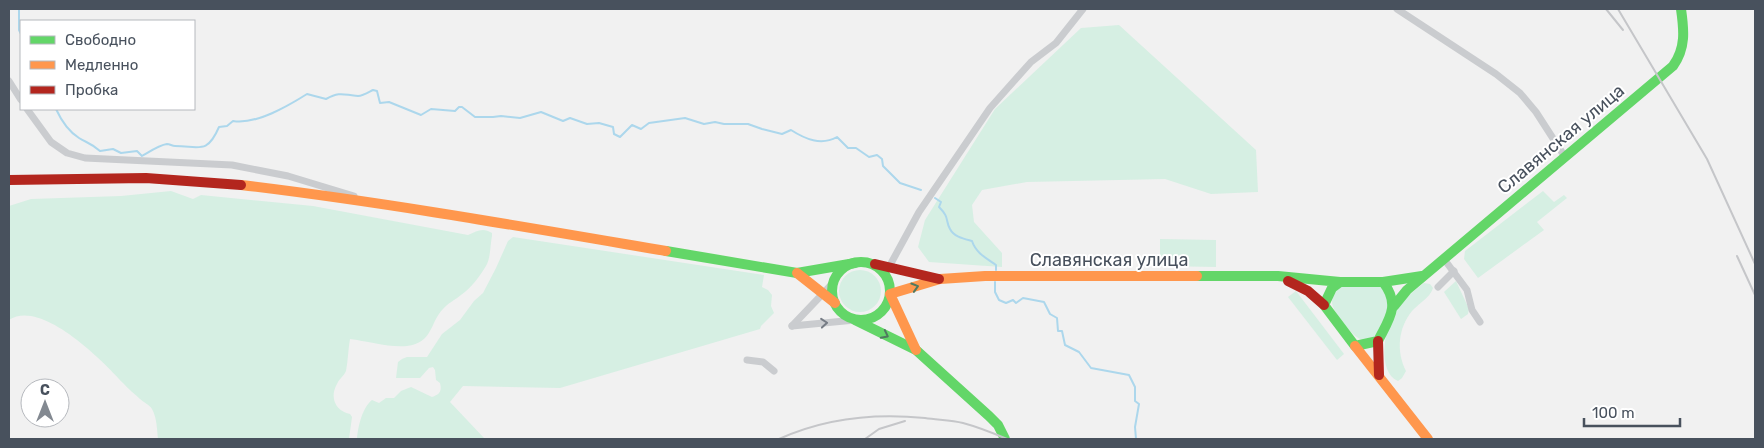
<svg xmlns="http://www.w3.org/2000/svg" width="1764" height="448" viewBox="0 0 1764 448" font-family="Rubik,sans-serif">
<rect width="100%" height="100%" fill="#f1f1f1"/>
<g fill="#d6efe3">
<polygon points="1119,25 1256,150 1258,192 1211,194 1165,179 1027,182 982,190 972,205 974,222 1002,253 1002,267 929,262 918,247 925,220 995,109 1081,28"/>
<path d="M171 191 193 199 201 195 313 206 468 235C477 231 483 227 492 233V236C490 245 491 257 486 266 480 276 471 288 461 295 455 300 448 303 443 309 430 322 433 343 407 346 390 348 367 341 350 339 348 350 348 361 346 371 344 376 339 379 337 384 329 398 336 411 350 414L352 417 349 439H158C157 430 157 418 152 409 149 404 144 403 140 399 135 394 128 389 123 383 103 361 41 298 9 320V206L31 199 121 196Z"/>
<polygon points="1543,191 1554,202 1564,195 1567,198 1537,222 1544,230 1478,278 1464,259 1465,251"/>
<path d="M513 237 764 275 762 287 768 290 772 295 771 306 774 313 761 326 760 329 560 388 463 386 450 402 485 439H357C358 427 362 408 372 400L379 403 386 398H394L401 391 411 387 432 397C440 394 442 391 440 383L436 380 435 370 433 367 429 368 420 378H396L398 362 402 359 407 357H427L442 334 460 320 474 301 483 293 496 268 508 241Z"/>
<polygon points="1160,239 1216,240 1216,267 1160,266"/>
<circle cx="860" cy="291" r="21"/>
<polygon points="1456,281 1469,309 1468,314 1461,319 1444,292"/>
<path d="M1424 283 1430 284 1433 288C1430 298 1419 303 1412 311 1398 328 1396 352 1406 371L1402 378 1398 381C1377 372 1384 329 1394 313 1402 301 1412 292 1424 283Z"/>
<path d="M1342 284C1351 284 1374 283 1380 287 1385 289 1389 297 1389 303 1389 310 1384 318 1382 325 1370 357 1350 333 1339 317 1328 302 1331 297 1342 284Z"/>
<polygon points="1296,291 1344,354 1337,360 1288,297"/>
</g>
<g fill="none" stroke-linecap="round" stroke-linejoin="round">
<g stroke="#acd7ec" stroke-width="2">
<polyline points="19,9 19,30 21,34"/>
<path d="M56 109C61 120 68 131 79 138 87 143 91 143 100 151L113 149 121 153 137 151 142 156C149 152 159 145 167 144 170 144 172 146 175 146 199 146 207 155 219 127L227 126 233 121C256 125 288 106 307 94L326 99C341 91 343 95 358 96 363 96 369 92 373 90L377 91 380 103 389 102 421 115 431 109 455 111 459 107H462L475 117H493L501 116 520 118 541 112 563 121 570 118 587 124 599 123 613 127 614 134 620 137 632 125 641 129 649 123 685 118 704 124 715 122 724 124H748L762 129 782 134 791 130C805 139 821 146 837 137L848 148H856L869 157 877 155 882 159 883 166 900 183 921 190"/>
<path d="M935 198 941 202 939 207C950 218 945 220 950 229 954 237 965 239 972 241 976 253 986 258 996 265V270"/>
<polyline points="995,282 995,292 999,300 1006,303 1013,300 1016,303 1023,298 1044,302 1050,314 1057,318 1058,331 1062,331 1065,345 1079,352 1091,368 1129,375 1135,387 1135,401 1139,404 1135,427 1136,439"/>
</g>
<g stroke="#cacccf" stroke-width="7">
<polyline points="1397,9 1496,74 1520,93 1536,112 1565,157"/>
<polyline points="9,81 21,100"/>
<polyline points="27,109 51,142 67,153 85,158 232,165 288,176 354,196"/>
<polyline points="1444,259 1467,290 1472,310 1480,322"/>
<polyline points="889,267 919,212 990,108 1031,62 1056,43 1083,9"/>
<polyline points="1438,287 1454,271"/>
<polyline points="792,326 855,320"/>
<polyline points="792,326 833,283"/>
<polyline points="747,360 763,362 774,371"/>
</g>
<g stroke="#63d668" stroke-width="10">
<polyline points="666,251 797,273 855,263"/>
<circle cx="861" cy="291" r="29"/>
<path d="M1197 276H1278L1340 282H1383C1401 305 1389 319 1378 341L1355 346 1324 305 1332 288 1340 282"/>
<polyline points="1383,282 1422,276"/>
<path d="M1394 306 1407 290 1673 66C1686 48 1684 30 1681 9"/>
<polyline points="855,320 916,350 989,416 998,425 1005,439"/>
</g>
<g stroke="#ff974d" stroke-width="10">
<path d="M241 185C383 202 525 227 666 251"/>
<polyline points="797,273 835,303"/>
<polyline points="1355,346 1428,439"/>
<polyline points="916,350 890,294 940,279 985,276 1197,276"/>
</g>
<g stroke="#b3261e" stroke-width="10">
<polyline points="9,180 146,178 241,185"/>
<polyline points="875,264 939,279"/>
<polyline points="1288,281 1308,291 1324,305"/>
<polyline points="1378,341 1379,375"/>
</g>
<g stroke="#c5c6c9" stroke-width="2">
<polyline points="1606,9 1623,30"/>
<polyline points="1618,9 1707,159 1755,264"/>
<polyline points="1737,256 1755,295"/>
<path d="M779 439C825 418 875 413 925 418 938 420 951 420 963 423 978 427 993 433 1007 439"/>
<polyline points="865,439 879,429 905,421"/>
</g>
</g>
<defs><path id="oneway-chevron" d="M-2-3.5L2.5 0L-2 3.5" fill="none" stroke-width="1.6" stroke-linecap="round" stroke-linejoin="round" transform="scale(1.25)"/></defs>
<g stroke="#507960">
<use href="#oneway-chevron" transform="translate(915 287) rotate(-17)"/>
<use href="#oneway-chevron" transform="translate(885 335) rotate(27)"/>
</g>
<use stroke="#767c85" href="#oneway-chevron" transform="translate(824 323) rotate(-5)"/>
<g text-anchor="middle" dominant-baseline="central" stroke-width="4" stroke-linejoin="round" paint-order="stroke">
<g font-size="18" fill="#48515d" stroke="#fff">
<text transform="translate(1561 139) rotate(-40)">Славянская улица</text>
<text x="1109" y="260">Славянская улица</text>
</g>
</g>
<rect width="1764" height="448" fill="none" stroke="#48515d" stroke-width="20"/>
<rect x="20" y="20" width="175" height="90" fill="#ffffff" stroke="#b6b9be"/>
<rect x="30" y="36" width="25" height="8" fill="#63d668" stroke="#b6b9be"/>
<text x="65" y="45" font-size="15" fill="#48515d">Свободно</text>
<rect x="30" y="61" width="25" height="8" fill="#ff974d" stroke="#b6b9be"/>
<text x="65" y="70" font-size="15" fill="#48515d">Медленно</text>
<rect x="30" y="86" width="25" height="8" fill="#b3261e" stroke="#b6b9be"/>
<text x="65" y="95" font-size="15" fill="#48515d">Пробка</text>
<g transform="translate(45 403)"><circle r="24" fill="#ffffff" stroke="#b6b9be"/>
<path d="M0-4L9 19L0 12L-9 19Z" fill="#838991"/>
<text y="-8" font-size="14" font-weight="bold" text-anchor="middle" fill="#48515d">С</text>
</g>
<path d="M1584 418v8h96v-8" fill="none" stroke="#48515d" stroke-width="2.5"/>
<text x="1592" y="418" font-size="15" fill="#48515d" stroke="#ffffff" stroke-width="4" paint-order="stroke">100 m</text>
</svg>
